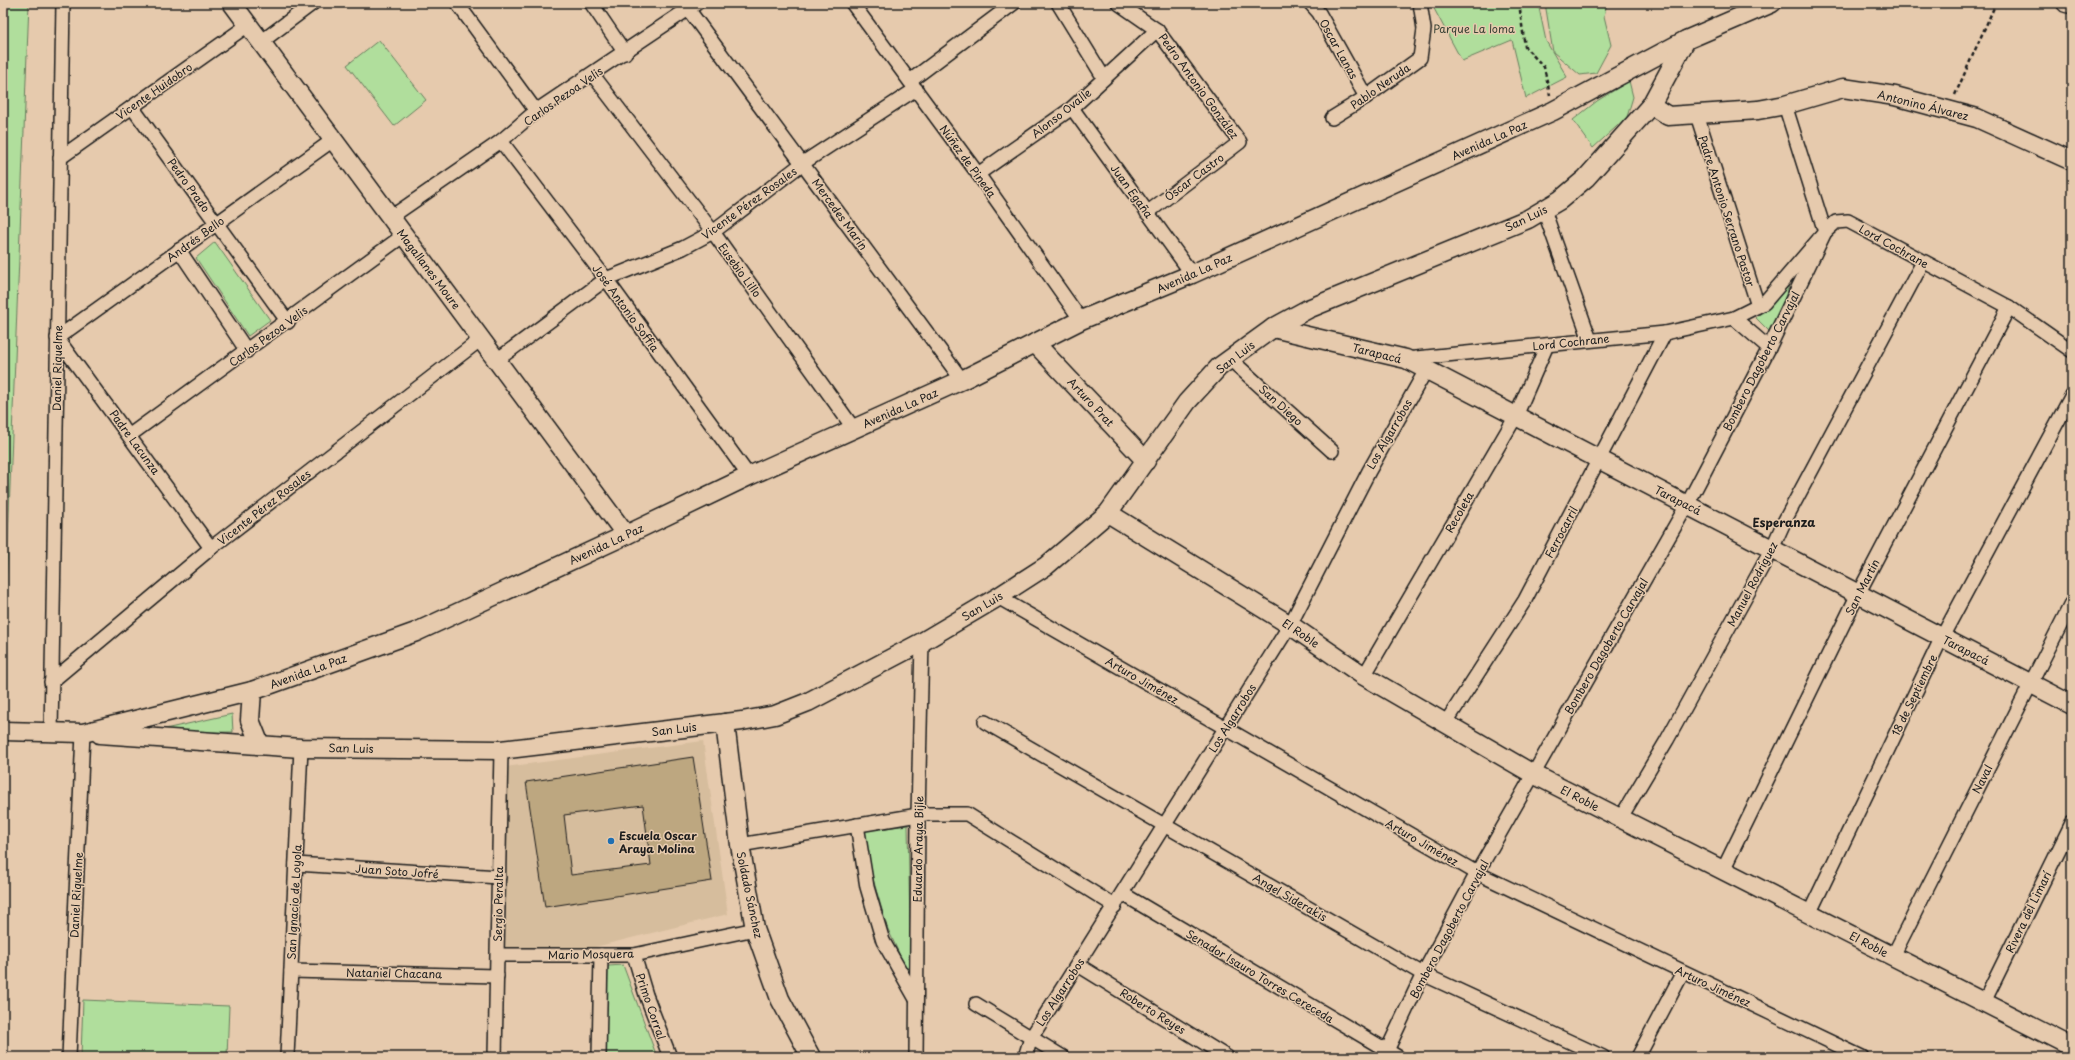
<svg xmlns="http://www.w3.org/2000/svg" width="2075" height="1060" viewBox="0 0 2075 1060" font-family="'Playpen Sans',sans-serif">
<rect width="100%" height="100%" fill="#e6caad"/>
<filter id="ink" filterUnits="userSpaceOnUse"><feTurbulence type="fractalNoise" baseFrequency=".025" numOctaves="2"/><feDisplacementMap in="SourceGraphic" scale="8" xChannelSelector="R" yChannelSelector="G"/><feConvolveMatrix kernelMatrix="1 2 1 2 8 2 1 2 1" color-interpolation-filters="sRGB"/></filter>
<g filter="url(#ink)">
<polygon fill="#d6bd9d" points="703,741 728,914 587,949 502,950 505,767"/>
<g fill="#b0de9c" stroke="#667d5c">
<polygon points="3,3 29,3 3,665"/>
<polygon points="1431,3 1538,3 1546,41 1567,77 1526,98 1512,40 1462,61"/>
<polygon points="1545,3 1607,3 1604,16 1611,45 1596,73 1580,75 1553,52"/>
<polygon points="379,40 426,100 394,126 347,65"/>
<polygon points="1629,81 1633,97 1627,117 1593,148 1573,120 1597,101"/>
<polygon points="215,242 270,320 248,336 196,258"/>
<polygon points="1789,286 1777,319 1769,331 1756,318"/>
<polygon points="232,714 233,732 147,733"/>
<polygon points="908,825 911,980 887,927 869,865 863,831"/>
<polygon points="623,965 657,1057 605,1057 608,966"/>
<polygon points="83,1000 229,1006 227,1057 81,1056"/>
</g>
<path fill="#bda780" stroke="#1c1c1c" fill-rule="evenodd" d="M693 757 712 881 545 907 526 782ZM643 805 651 865 571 875 564 815Z"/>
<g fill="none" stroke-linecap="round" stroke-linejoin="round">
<g stroke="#1c1c1c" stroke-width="16">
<g id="street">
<polyline points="457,3 536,111"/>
<polyline points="591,3 625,53"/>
<polyline points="852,3 978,174 1081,320"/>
<polyline points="1058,3 1104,78"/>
<polyline points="1118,3 1157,30 1240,142 1147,213"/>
<polyline points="1310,3 1319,13 1366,97"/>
<polyline points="688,9 962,380"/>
<polyline points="261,42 313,3"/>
<polyline points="593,75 713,232 854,429"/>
<polyline points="910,81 1014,3"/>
<polyline points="1785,105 1825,232"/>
<polyline points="132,107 288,322"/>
<polyline points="1072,108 1192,274"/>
<polyline points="1697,115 1758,306"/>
<polyline points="1332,118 1366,97 1420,58 1424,29 1420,3"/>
<polyline points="501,141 606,279 749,476"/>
<polyline points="60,158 248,25"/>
<polyline points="978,174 1072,108 1157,30"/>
<polyline points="1544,210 1590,340"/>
<polyline points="391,217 501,141 536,111 697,3"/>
<polyline points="179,250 247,351"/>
<polyline points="1734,318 1769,348"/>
<polyline points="1230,359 1332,451"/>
<polyline points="1406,359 1665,333 1734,318 1764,303 1825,232 1836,222 1848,221 2009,307 2072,351"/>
<polyline points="497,360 606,279 683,248 713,232 803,163 916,89"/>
<polyline points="130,435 404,235"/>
<polyline points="211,548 57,338 333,140"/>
<polyline points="998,597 1477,873 1862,1057"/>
<polyline points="1364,676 1516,416 1547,345"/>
<polyline points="51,682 211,548 481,339"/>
<polyline points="985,722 1423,974 1603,1057"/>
<polyline points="1445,724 1525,600 1665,333"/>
<polyline points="51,733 63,3"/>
<polyline points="1620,819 1667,740 1772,549 1784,522 1923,262"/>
<polyline points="857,825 867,887 883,941 916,999"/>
<polyline points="740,845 924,814 967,814 1115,906"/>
<polyline points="296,864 499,877"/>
<polyline points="1723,870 1858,594 2009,307"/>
<polyline points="1123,894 1398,1057"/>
<polyline points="1809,914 1942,637 2072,395"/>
<polyline points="498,955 634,955 755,929"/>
<polyline points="634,955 646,995 670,1057"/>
<polyline points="1893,956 2072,602"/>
<polyline points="1078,965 1227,1057"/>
<polyline points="291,971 497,976"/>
<polyline points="1984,1002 2072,823"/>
<polyline points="976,1004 1063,1057"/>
<polyline points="69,1057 83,733"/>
<polyline points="287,1057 301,748"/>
<polyline points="495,1057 501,750"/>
<polyline points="599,1057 601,955"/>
<polyline points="916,1057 918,815 922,642"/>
<polyline points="1025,1057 1031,1038 1290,625 1369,471 1426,370"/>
<polyline points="1384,1057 1423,974 1477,873 1687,505 1769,348 1825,232"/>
<polyline points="1638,1057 1683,972"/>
</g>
</g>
<g stroke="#1c1c1c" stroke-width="21">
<g id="secondary">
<polyline points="232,3 626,535"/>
<polyline points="2066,3 2072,4"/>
<polyline points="1651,105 1668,116 1758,110 1785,105 1843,88 1895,96 1977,118 2072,161"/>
<polyline points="1273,328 1406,359 2072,705"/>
<polyline points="1035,343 1146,461"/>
<polyline points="1108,513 1290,625 1364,676 1533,774 2072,1047"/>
<polyline points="252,691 250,720 260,745"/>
<polyline points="725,723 740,845 755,929 780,999 811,1057"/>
<polyline points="3,731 83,733 252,691 416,632 626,535 749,476 962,380 1081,320 1192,274 1553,111 1686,40 1772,3"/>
<polyline points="100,734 301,748 501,750 742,721 775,715 808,702 922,642 998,597 1046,566 1108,513 1187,402 1219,367 1273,328 1308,309 1528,219 1560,200 1586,178 1651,105 1686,40"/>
</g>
</g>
<g stroke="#1c1c1c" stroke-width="2.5" stroke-dasharray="4 3" stroke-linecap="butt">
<polyline points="1519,3 1525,47 1544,67 1550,95"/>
<polyline points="1955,95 1996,3"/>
</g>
<use href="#street" stroke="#e6caad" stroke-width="13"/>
<use href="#secondary" stroke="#e6caad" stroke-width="18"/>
</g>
</g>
<circle fill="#1f6fb2" stroke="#e6caad" stroke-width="1.5" cx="611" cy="841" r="4"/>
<g text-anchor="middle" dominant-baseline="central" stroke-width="3" stroke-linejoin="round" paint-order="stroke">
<g font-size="11" fill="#3a4336" stroke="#e6caad">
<text x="1474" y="28">Parque La loma</text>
</g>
<g font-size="11" fill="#1c1c1c" stroke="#e6caad">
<text transform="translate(1339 49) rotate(61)">Oscar Lanas</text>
<text transform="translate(1199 86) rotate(54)">Pedro Antonio González</text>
<text transform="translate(1380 86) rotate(-35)">Pablo Neruda</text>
<text transform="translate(154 91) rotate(-35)">Vicente Huidobro</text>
<text transform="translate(563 96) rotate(-35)">Carlos Pezoa Velis</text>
<text transform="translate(1923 105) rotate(14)">Antonino Álvarez</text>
<text transform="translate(1061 113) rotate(-38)">Alonso Ovalle</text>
<text transform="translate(1489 140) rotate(-24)">Avenida La Paz</text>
<text transform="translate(968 161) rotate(54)">Núñez de Pineda</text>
<text transform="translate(1194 177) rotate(-37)">Óscar Castro</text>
<text transform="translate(189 185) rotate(54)">Pedro Prado</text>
<text transform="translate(1132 191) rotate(54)">Juan Egaña</text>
<text transform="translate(749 203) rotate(-36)">Vicente Pérez Rosales</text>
<text transform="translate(1727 211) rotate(72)">Padre Antonio Serrano Pastor</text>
<text transform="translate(840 214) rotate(54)">Mercedes Marín</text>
<text transform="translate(1526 218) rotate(-26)">San Luis</text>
<text transform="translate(195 239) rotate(-36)">Andrés Bello</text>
<text transform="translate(1894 246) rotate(29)">Lord Cochrane</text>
<text transform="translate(429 269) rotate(53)">Magallanes Moure</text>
<text transform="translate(740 270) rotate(54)">Eusebio Lillo</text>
<text transform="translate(1194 273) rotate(-24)">Avenida La Paz</text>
<text transform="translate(626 308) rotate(54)">José Antonio Soffia</text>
<text transform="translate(268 336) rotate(-36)">Carlos Pezoa Velis</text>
<text transform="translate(1571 342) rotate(-6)">Lord Cochrane</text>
<text transform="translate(1377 353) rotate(14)">Tarapacá</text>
<text transform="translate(1235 357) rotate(-38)">San Luis</text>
<text transform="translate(1761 361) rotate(-63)">Bombero Dagoberto Carvajal</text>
<text transform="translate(57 368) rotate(-89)">Daniel Riquelme</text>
<text transform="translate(1091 402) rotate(47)">Arturo Prat</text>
<text transform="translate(1281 405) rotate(42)">San Diego</text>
<text transform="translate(900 408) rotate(-24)">Avenida La Paz</text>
<text transform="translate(1389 434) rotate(-60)">Los Algarrobos</text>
<text transform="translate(135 442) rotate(54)">Padre Lacunza</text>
<text transform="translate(1678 500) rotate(27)">Tarapacá</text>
<text transform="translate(264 507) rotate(-38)">Vicente Pérez Rosales</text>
<text transform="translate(1459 512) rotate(-60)">Recoleta</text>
<text transform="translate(1561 532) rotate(-62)">Ferrocarril</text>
<text transform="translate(606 544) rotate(-25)">Avenida La Paz</text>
<text transform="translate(1752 584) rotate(-62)">Manuel Rodríguez</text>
<text transform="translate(1862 587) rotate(-63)">San Martín</text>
<text transform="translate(982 606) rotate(-31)">San Luis</text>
<text transform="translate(1301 633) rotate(34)">El Roble</text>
<text transform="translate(1606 646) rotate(-60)">Bombero Dagoberto Carvajal</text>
<text transform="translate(1966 650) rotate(27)">Tarapacá</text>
<text transform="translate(308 671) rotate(-20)">Avenida La Paz</text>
<text transform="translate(1142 680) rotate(30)">Arturo Jiménez</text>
<text transform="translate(1914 695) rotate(-64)">18 de Septiembre</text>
<text transform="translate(1232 718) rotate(-58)">Los Algarrobos</text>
<text transform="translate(674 729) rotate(-7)">San Luis</text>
<text transform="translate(351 748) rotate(1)">San Luis</text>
<text transform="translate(1982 779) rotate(-63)">Naval</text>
<text transform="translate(1580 798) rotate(27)">El Roble</text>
<text transform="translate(1422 842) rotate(30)">Arturo Jiménez</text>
<text transform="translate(918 849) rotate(-89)">Eduardo Araya Bijle</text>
<text transform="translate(397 871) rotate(4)">Juan Soto Jofré</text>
<text transform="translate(76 895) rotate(-87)">Daniel Riquelme</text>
<text transform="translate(750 895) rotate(78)">Soldado Sánchez</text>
<text transform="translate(1290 897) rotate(30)">Angel Siderakis</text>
<text transform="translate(294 902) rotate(-87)">San Ignacio de Loyola</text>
<text transform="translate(498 904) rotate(-89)">Sergio Peralta</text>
<text transform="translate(2028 912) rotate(-64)">Rivera del Limarí</text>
<text transform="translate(1449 929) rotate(-62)">Bombero Dagoberto Carvajal</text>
<text transform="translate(1869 944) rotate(27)">El Roble</text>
<text transform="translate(591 954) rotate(-1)">Mario Mosquera</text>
<text transform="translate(394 973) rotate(1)">Nataniel Chacana</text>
<text transform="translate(1260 976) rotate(31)">Senador Isauro Torres Cereceda</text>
<text transform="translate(1713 986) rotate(25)">Arturo Jiménez</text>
<text transform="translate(1060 992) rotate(-57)">Los Algarrobos</text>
<text transform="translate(651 1006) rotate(71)">Primo Corral</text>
<text transform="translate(1153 1011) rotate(32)">Roberto Reyes</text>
</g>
<g font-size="11" font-weight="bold" fill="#1c1c1c" stroke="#e6caad" text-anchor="start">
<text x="619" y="835">Escuela Oscar<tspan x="619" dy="13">Araya Molina</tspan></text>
</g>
<g font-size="12" font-weight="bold" fill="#1c1c1c" stroke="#e6caad">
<text x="1784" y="522">Esperanza</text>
</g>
</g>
<rect width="2075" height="1060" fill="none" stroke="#e6caad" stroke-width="16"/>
<rect x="8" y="8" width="2059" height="1044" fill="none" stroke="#1c1c1c" stroke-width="1.5" filter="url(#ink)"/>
</svg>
